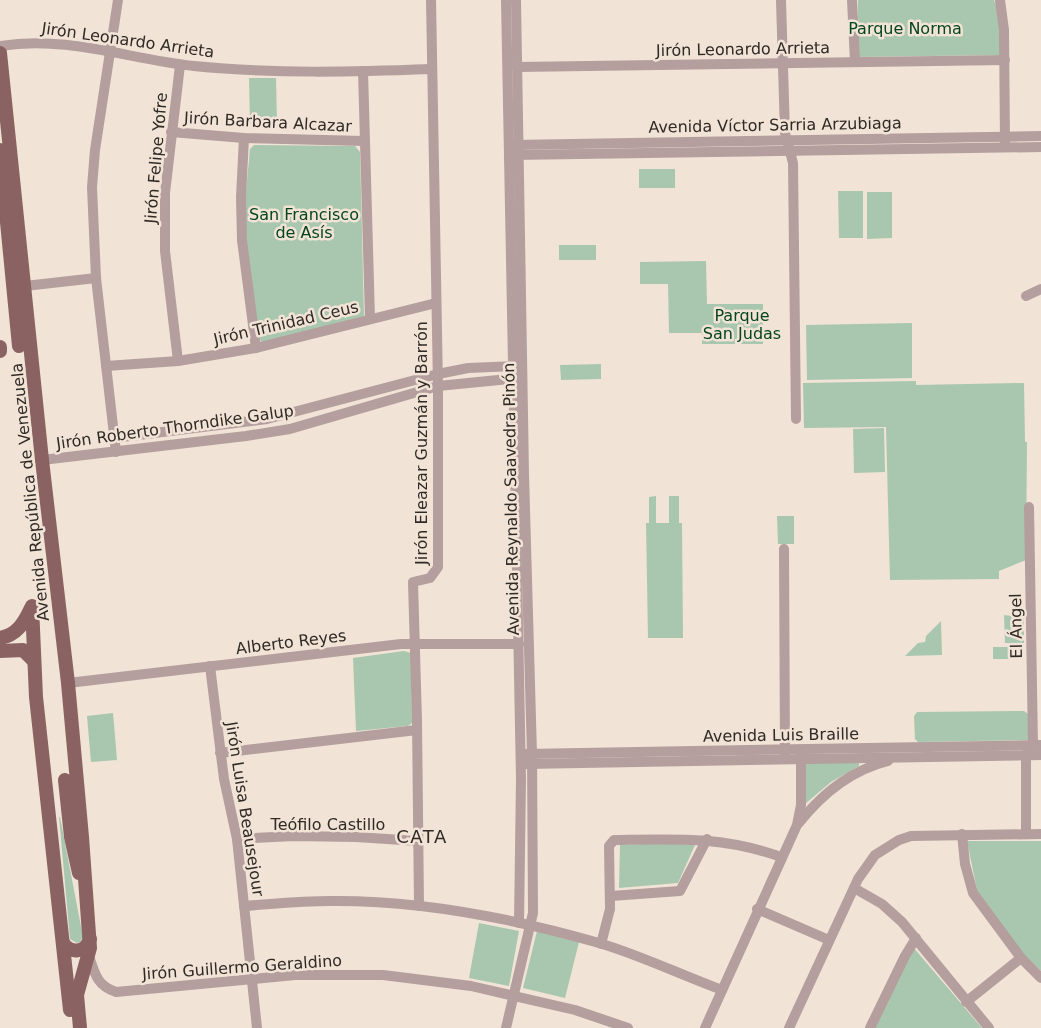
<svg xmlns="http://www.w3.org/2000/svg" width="1041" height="1028" viewBox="0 0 1041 1028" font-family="'DejaVu Sans',sans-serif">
<rect width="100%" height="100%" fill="#f1e3d6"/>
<g fill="#a9c7ae">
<polygon points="858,0 994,0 999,13 1001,55 858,57"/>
<polygon points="249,78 276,78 277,124 250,125"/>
<polygon points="254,145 355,146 360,152 364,316 264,343 257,338 244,212 250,149"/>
<rect x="639" y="169" width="36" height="19"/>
<polygon points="838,191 863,191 863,238 839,238"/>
<polygon points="867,192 892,192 892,238 867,239"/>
<rect x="559" y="245" width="37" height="15"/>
<polygon points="706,261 707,304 763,304 763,344 702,344 702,333 669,333 668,284 640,284 640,262"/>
<polygon points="912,323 912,378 807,380 806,325"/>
<polygon points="601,364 601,379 561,380 560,365"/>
<polygon points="916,381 916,385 1024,383 1025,442 1027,442 1026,560 999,571 999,579 890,580 886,427 804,428 803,383"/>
<polygon points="884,428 885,472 854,473 853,429"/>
<polygon points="656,496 656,523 669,523 669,496 679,496 679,523 682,523 683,638 648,638 646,523 649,523 649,497"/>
<polygon points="777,516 794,516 794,544 778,544"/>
<polygon points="1004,615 1024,618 1024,643 1005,643"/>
<polygon points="941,621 942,655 905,656 918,643 925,642 926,636"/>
<rect x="993" y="647" width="31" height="12"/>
<polygon points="404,651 411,653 412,723 408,726 356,731 353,658"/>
<polygon points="1024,711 1028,714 1028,740 918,742 915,739 914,716 917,712"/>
<polygon points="113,713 117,760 91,762 87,716"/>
<polygon points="806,763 859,763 859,766 831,782 805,804"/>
<polygon points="59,817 60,817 83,937 80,942 77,943 70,939"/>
<polygon points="967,841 1041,841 1041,971 1013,945 978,895"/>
<polygon points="694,842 695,845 678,883 619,888 620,845"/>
<polygon points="479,923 519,931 509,986 469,978"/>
<polygon points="537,931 579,942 565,998 523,988"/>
<polygon points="913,947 982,1028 875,1028"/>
</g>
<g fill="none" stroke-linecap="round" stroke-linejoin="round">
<g stroke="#b59e9e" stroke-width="10">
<polyline points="506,0 521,779 519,923"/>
<polyline points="781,0 785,133 793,163 796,419"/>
<polyline points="852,0 855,62"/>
<polyline points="1000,0 1004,30 1005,143"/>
<path d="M0 46C67 35 128 59 194 66 273 74 353 72 432 69"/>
<polyline points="517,67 1005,60"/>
<polyline points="363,71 370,319"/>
<polyline points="171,132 244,138 364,141"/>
<polyline points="244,138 241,197 242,240 256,348"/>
<polyline points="513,145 1041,136"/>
<polyline points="513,155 1041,147"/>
<polyline points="25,286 96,278"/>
<polyline points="1026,296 1041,289"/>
<polyline points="178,361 165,251 165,193 180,65"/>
<polyline points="106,366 178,361 256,348 436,303"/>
<polyline points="114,438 267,419 438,374 468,368 517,366"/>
<polyline points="116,452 96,278 92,187 95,150 118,0"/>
<polyline points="42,460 246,436 290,429 438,386 519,378"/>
<polyline points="784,549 785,756"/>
<polyline points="210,666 224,779 237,839 257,1028"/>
<polyline points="68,683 401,644 519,644"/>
<polyline points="220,753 417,730"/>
<polyline points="525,754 1041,745"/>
<polyline points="525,764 1041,755"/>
<path d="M799 823C822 794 852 770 888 761"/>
<polyline points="962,834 965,864 973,893 1021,958 1041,978"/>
<polyline points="1026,834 1026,755 1033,745 1029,507"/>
<polyline points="237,839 294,836 356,837 418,841"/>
<polyline points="854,888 882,904 902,922 989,1028"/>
<polyline points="611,896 680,891 707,839"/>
<path d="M244 906C273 904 301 901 330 901 421 900 512 918 599 943 640 955 681 975 722 990"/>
<polyline points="419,906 417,721 413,582 430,578 438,567 438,386 431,0"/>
<polyline points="757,909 829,940"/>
<path d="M601 944 610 909 609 846 614 840C675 839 723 836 781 857"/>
<path d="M89 956C95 974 97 986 116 992L295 975H383L471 986 575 1010 628 1028"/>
<polyline points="966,1002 1021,958"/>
<polyline points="506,1028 533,913 532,754 524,474 516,0"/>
<polyline points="705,1028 797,825 801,805 801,753"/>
<polyline points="789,1028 858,879 875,855 899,840 911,836 1041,834"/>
<polyline points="870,1028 905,956 916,938"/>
</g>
<g stroke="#8a6262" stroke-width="14">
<polyline points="0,53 42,460 68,683 82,837 90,948 77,995 80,1028"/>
<polyline points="0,150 19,346"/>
<polyline points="0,347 0,351"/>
<polyline points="32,606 36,697 70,1010"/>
<path d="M0 638C17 635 24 623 31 608"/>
<polyline points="0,651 23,650 33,660"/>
<polyline points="65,780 71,837 79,873"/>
<path d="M63 943C71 954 85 953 90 939"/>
</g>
</g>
<g text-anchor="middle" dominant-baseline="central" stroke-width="5" stroke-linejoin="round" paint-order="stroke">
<g font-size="16" fill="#03451d" stroke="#f1e3d6">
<text x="905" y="28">Parque Norma</text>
<text x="304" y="214">San Francisco<tspan x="304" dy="18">de Asís</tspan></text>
<text x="742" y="315">Parque<tspan x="742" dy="18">San Judas</tspan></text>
</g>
<g font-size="16" fill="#302a25" stroke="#f1e3d6">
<text transform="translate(128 40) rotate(8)">Jirón Leonardo Arrieta</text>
<text transform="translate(743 49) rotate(-1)">Jirón Leonardo Arrieta</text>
<text transform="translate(268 122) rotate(3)">Jirón Barbara Alcazar</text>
<text transform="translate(775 125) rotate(-1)">Avenida Víctor Sarria Arzubiaga</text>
<text transform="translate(156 158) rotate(-85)">Jirón Felipe Yofre</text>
<text transform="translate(286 323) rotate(-13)">Jirón Trinidad Ceus</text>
<text transform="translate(175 427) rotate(-8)">Jirón Roberto Thorndike Galup</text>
<text transform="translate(421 443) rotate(-90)">Jirón Eleazar Guzmán y Barrón</text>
<text transform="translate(30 492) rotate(-96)">Avenida República de Venezuela</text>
<text transform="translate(511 499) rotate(-91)">Avenida Reynaldo Saavedra Pinón</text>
<text transform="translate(1016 626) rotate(-91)">El Ángel</text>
<text transform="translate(291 642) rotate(-7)">Alberto Reyes</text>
<text transform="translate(781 735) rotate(-1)">Avenida Luis Braille</text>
<text transform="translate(245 809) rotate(81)">Jirón Luisa Beausejour</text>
<text x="328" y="824">Teófilo Castillo</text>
<text transform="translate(242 967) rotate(-4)">Jirón Guillermo Geraldino</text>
</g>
<g font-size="18" letter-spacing="1.5" fill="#302a25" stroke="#f1e3d6">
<text x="422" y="836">CATA</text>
</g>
</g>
</svg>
